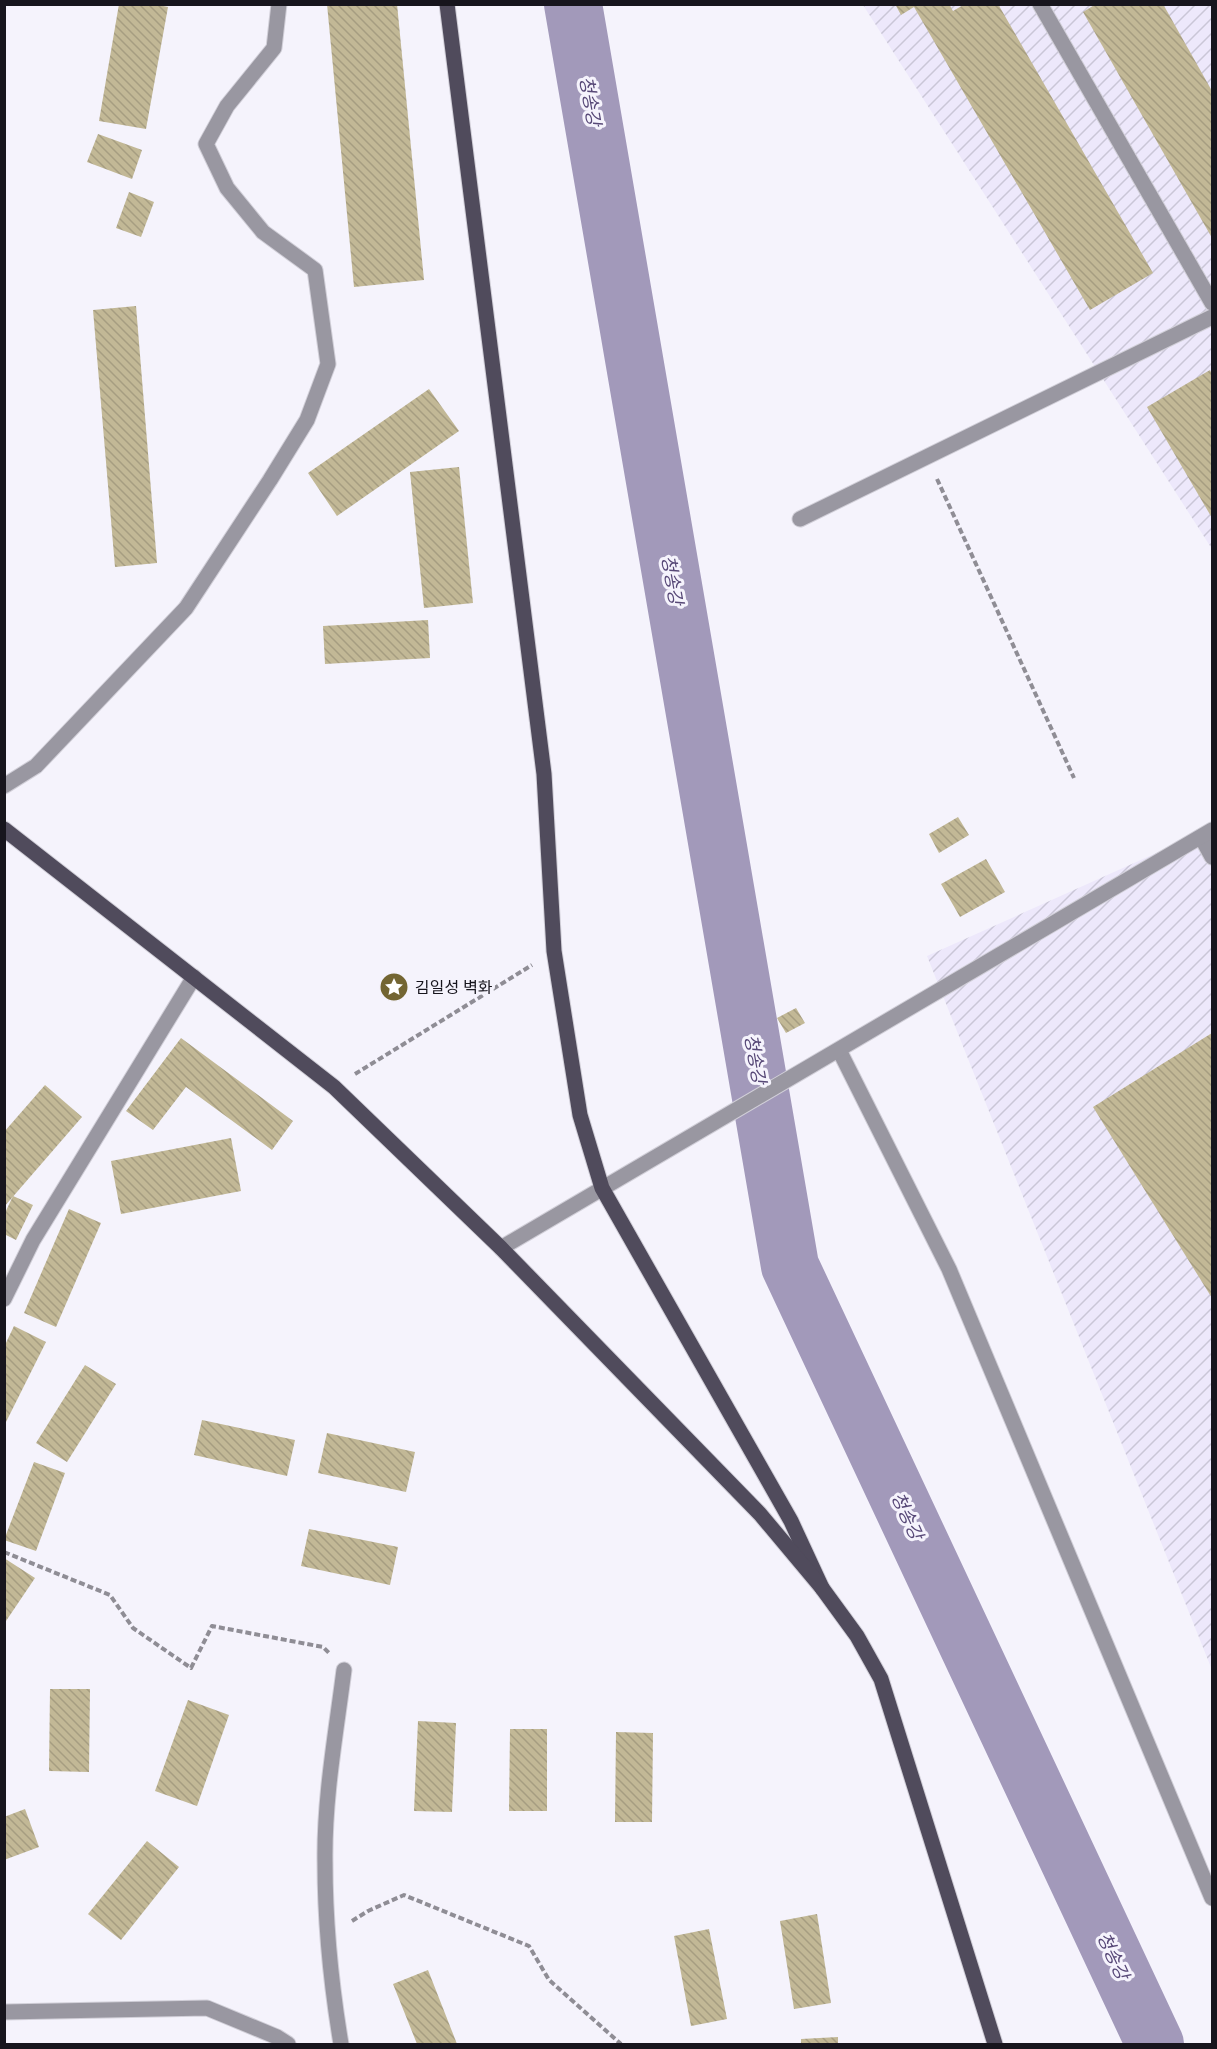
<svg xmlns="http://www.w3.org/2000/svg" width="1217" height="2049" viewBox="0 0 1217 2049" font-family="Rubik,'Noto Sans KR',sans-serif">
<defs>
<pattern id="industrial-furrows" width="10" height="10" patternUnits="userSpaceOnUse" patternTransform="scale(1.5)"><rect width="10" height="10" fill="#ede8fb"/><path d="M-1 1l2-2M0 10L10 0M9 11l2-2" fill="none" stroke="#cac6d7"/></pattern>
<pattern id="building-back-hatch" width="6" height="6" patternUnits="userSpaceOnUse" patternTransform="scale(1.5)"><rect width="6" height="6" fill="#c2b896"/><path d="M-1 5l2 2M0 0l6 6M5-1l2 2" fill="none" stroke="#a69d81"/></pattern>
</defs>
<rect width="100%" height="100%" fill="#f5f3fc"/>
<g fill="url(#industrial-furrows)">
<polygon points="863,5 1212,5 1212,549"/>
<polygon points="1212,828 1212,1670 927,956"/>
</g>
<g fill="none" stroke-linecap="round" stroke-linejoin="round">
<polyline stroke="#a299ba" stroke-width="58" points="573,4 790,1266 1155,2044"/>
</g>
<g fill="url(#building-back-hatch)">
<polygon points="119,4 154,4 168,7 146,129 99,121"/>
<polygon points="327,4 397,4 424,280 354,287"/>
<polygon points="895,4 949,4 953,11 965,4 998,4 1153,273 1090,310 914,7 901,15"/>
<polygon points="1096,4 1163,4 1212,91 1212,238 1083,12"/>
<polygon points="98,134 142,150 132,179 87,162"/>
<polygon points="129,192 154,202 141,237 116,228"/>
<polygon points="136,306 157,563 115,567 93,310"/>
<polygon points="1210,370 1212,374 1212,518 1147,407"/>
<polygon points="429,389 459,431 337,516 308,473"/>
<polygon points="459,467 473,603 424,608 410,472"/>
<polygon points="428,620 430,658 325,664 323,626"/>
<polygon points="958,817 969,835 939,853 929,834"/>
<polygon points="986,859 1005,892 960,917 941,884"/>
<polygon points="796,1008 805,1023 786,1033 777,1018"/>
<polygon points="1212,1033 1212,1298 1093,1107"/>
<polygon points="181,1038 293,1121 272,1150 186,1087 153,1130 126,1111"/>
<polygon points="45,1085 82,1117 4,1207 4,1132"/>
<polygon points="231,1138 241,1191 121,1214 111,1161"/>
<polygon points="13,1196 33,1205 16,1240 4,1234 4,1215"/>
<polygon points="69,1209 101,1223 56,1327 24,1313"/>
<polygon points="14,1326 46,1342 5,1424 5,1345"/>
<polygon points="85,1365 116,1384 67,1462 36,1443"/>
<polygon points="202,1420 295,1440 287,1476 194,1455"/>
<polygon points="327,1433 415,1452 406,1492 318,1473"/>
<polygon points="34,1462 65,1473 36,1551 4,1540"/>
<polygon points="309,1529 398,1547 390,1585 301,1566"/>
<polygon points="4,1558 35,1578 4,1624"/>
<polygon points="50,1689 90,1689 89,1772 49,1771"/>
<polygon points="188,1700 229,1715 197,1806 155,1791"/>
<polygon points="418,1721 456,1723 452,1812 414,1811"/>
<polygon points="510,1729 547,1729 547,1811 509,1811"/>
<polygon points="616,1732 653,1733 652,1822 615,1822"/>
<polygon points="25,1809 39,1847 4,1860 4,1817"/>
<polygon points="147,1841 179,1867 121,1940 88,1914"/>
<polygon points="817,1914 831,2003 794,2009 780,1921"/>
<polygon points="709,1929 727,2019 691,2026 674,1936"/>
<polygon points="428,1970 457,2044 417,2044 393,1984"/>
<polygon points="838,2037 838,2044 801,2044 801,2039"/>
</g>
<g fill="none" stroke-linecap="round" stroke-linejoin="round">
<g stroke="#d1cfd8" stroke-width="17">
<g id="minor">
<polyline points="1040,4 1212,303"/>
<polyline points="800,519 1212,317"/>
<polyline points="4,786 36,766 186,608 270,480 307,420 328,364 315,270 263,232 227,188 206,144 227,106 274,48 279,4"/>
<polyline points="1201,837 1212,857"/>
<polyline points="839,1050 949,1269 1212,1898"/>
<polyline points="501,1248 1212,830"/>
<polyline points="4,1299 33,1240 194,977"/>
<polyline points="4,2012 207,2008 277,2037 288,2044"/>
<path d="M341 2044C331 1984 325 1923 325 1862 324 1798 336 1733 344 1670"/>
</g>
</g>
<g stroke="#d1cfd8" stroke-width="17">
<g id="major">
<polyline points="447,4 544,774 554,951 580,1115 602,1188 791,1521 822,1588"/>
<polyline points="4,829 334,1087 501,1248 760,1514 822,1588 857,1636 881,1679 995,2044"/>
</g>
</g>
<g stroke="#8f8d95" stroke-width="4" stroke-dasharray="6 3" stroke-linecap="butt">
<polyline points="937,479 1074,778"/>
<polyline points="355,1074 532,965"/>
<polyline points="4,1552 110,1595 133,1628 191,1668 212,1626 323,1647 329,1653"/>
<polyline points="352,1921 368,1911 404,1895 529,1946 549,1980 621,2044"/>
</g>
<use href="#minor" stroke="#9997a1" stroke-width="15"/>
<use href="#major" stroke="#504b5c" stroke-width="15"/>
</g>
<defs>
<g id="sight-disc" transform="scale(1.5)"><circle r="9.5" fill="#736532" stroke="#f5f3fc"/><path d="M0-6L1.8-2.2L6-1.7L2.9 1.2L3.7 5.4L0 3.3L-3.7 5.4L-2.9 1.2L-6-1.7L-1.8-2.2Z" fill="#fff"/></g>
</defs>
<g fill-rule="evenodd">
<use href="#sight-disc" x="394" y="987"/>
</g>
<g text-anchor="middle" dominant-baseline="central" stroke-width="6" stroke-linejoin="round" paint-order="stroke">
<g font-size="16" fill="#17151d" stroke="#f5f3fc" text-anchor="start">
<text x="415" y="987">김일성 벽화</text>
</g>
<g font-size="18" font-style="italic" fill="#574877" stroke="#f5f3fc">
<text transform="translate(590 101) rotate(80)">청송강</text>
<text transform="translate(672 580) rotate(80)">청송강</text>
<text transform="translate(755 1059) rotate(80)">청송강</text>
<text transform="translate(907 1516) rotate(65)">청송강</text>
<text transform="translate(1113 1956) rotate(65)">청송강</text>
</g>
</g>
<rect width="1217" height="2049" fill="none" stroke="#17151d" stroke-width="12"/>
</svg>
